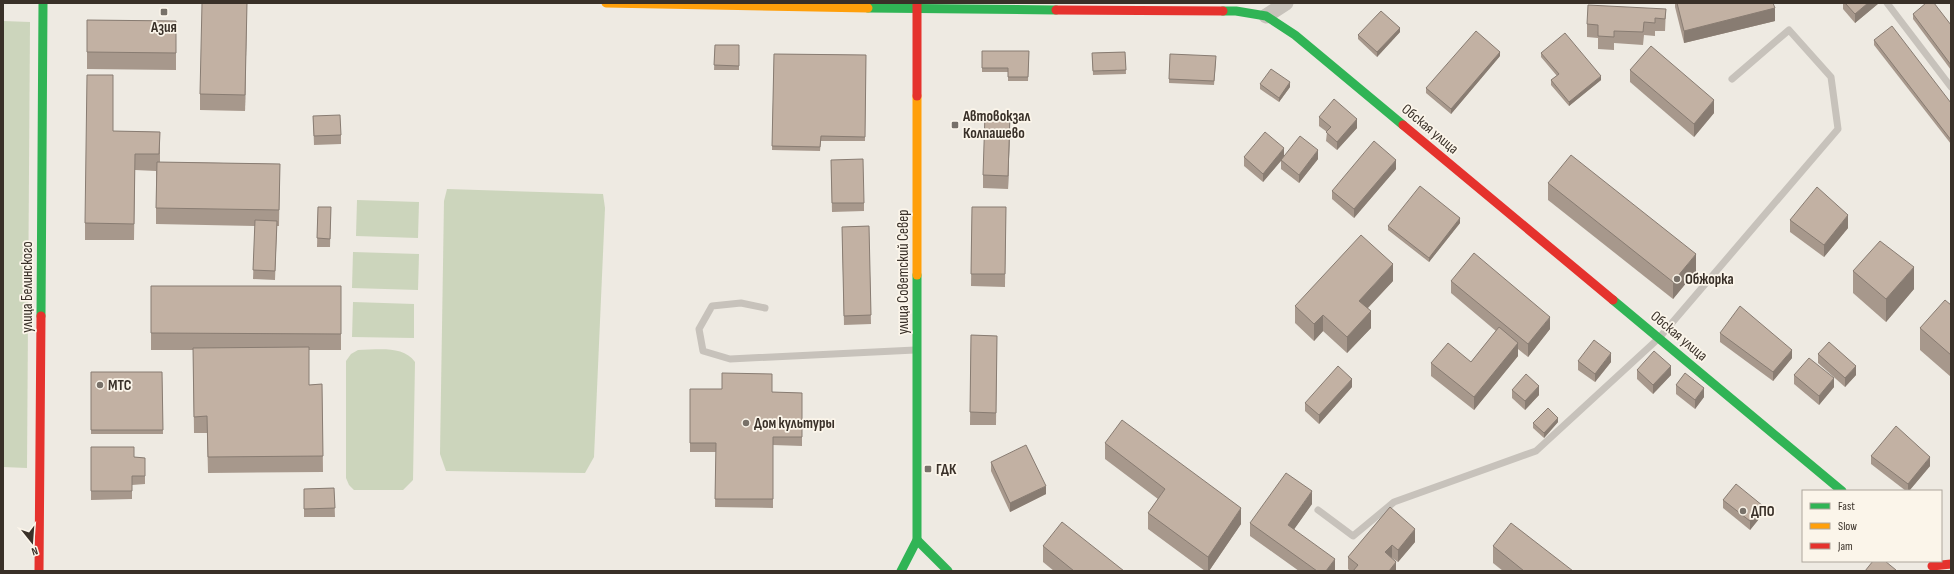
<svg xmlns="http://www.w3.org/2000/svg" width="1954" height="574" viewBox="0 0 1954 574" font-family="'Sofia Sans Condensed',sans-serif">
<rect width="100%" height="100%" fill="#eeeae2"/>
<g fill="#ccd5bc">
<polygon points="3,21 30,22 27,468 3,467"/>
<polygon points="447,189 603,194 605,208 594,457 585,473 446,471 440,454 444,201"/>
<polygon points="357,200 419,202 418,238 356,236"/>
<polygon points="353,252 419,254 418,290 352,288"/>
<polygon points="353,302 414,304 414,338 352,337"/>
<path d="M358 350C377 350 403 345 415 362L413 480 403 490H354L349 485 346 478V361L351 354Z"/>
</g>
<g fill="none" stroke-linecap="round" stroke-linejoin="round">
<g stroke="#c7c2bb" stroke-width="7">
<polyline points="1887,3 1951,87"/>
<polyline points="765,308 741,303 712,306 699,329 703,351 730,359 915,350"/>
<polyline points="1318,510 1353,536 1394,502 1536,451 1659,338 1838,129 1831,77 1789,30 1732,79"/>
</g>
<polyline stroke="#c7c2bb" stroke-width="15" points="1266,16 1286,3"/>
<g stroke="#30b455" stroke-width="9">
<polyline points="868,8 1056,10"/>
<polyline points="1223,11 1236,11 1266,16 1295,35 1403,125"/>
<polyline points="1613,300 1842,491"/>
<polyline points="41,316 43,3"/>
<polyline points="917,540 948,571"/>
<polyline points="901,571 917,540 917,275"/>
</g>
<g stroke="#ff9f0a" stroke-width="9">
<polyline points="606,3 868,8"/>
<polyline points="917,96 917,275"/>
</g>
<g stroke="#e5322d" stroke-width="9">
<polyline points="917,3 917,96"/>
<polyline points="1056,10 1223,11"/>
<polyline points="1403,125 1613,300"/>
<polyline points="1932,566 1951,564"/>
<polyline points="39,571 41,316"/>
</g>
</g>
<g fill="#a7988c">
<polygon points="247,3 245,111 200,110 200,94"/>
<polygon points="1675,3 1773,3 1775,21 1684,43 1675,7"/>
<polygon points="1843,3 1879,3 1855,23 1843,9"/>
<polygon points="1666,9 1665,31 1655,31 1655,36 1644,35 1643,45 1614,43 1614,50 1598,49 1598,38 1587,37 1587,24"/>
<polygon points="1913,14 1951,25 1951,70 1913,19"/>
<polygon points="87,20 176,21 176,70 87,69"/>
<polygon points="1400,32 1377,57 1358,39 1358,35"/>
<polygon points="1874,40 1951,103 1951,144 1874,45"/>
<polygon points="715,45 739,45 739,70 714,70"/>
<polygon points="982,51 1029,51 1028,81 1008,81 1008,72 982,72"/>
<polygon points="1125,52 1126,74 1093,75 1092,53"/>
<polygon points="1541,53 1601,80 1569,106 1551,85 1551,80 1557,76 1541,57"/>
<polygon points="774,54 866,55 865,141 821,141 820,151 772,150"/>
<polygon points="1500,56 1451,114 1426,93 1426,88"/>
<polygon points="1216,61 1214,85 1169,83 1169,79"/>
<polygon points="1630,70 1714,113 1694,137 1630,82"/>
<polygon points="1260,84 1290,87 1279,102 1260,89"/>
<polygon points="313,116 341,135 341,144 314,145"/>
<polygon points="1319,117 1357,128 1337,150 1326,141 1327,132 1319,126"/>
<polygon points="1010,127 1008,189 983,188 983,175"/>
<polygon points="113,131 160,132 160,162 280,164 279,226 277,226 275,280 253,279 255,226 156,224 156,171 135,170 134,240 85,240 85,223"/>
<polygon points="1284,156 1318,159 1299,183 1281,169 1281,161 1263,182 1244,166 1244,157"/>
<polygon points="831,160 864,203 864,211 832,212"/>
<polygon points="1396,169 1354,218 1332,199 1332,191"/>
<polygon points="1548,183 1696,271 1673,299 1548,200"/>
<polygon points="318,207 331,207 330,247 317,247"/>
<polygon points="972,207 1006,207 1005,287 971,286"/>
<polygon points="1790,220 1848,228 1824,257 1790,232"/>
<polygon points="1460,223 1429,262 1388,230 1388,226"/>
<polygon points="869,226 871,324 844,325 842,227"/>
<polygon points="1853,271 1914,289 1886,322 1853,293"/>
<polygon points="1393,281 1368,308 1371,328 1347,353 1323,331 1314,341 1295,323 1295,306"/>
<polygon points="1451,281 1550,329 1528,357 1518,349 1518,356 1474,410 1431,376 1431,363 1471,362 1496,331 1451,293"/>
<polygon points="151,286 341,286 341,350 309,350 309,385 322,384 323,472 208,473 207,433 194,433 193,350 151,350"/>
<polygon points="1951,305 1951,377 1920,350 1920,328"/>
<polygon points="1720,333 1792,358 1773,381 1720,342"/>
<polygon points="971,335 997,336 996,425 970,425"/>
<polygon points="1818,354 1856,375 1845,387 1818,363"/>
<polygon points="1578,361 1611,362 1595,382 1578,370"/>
<polygon points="1637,370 1671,375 1653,394 1637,379"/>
<polygon points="91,372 162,372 163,434 91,434"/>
<polygon points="1794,375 1834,387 1819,405 1794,384"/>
<polygon points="1676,385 1704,397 1695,409 1676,394"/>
<polygon points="1352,387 1319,424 1305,411 1305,403"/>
<polygon points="690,389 772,392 802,393 802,446 773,445 773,508 715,507 716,452 690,452"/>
<polygon points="1512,390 1539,395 1525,410 1512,398"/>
<polygon points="1558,422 1544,438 1533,428 1533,423"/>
<polygon points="1105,443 1241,524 1209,571 1205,571 1148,529 1148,513 1158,499 1105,459"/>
<polygon points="91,447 134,457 145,458 145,484 132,485 132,499 91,500"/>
<polygon points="1871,456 1930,466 1909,491 1906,491 1871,464"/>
<polygon points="991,462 1046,494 1010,512 991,471"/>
<polygon points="334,488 335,517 304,517 304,489"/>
<polygon points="1723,500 1763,514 1750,530 1723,508"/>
<polygon points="1312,504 1294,529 1335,571 1299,571 1250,536 1250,523"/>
<polygon points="1390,507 1415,542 1398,562 1392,558 1396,571 1350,571 1348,569 1348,557"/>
<polygon points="1043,546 1124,571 1054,571 1043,562"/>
<polygon points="1493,546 1573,571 1503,571 1493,563"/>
</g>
<g fill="#887c72">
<polygon points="247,3 245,111 245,95"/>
<polygon points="1868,3 1879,3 1855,23 1855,14"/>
<polygon points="1775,8 1775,21 1684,43 1684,31"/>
<polygon points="1400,28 1400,32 1377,57 1377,52"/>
<polygon points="1500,52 1500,56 1451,114 1451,109"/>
<polygon points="1601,76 1601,80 1569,106 1569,102"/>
<polygon points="1290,82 1290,87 1279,102 1279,98"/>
<polygon points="1714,100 1714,113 1694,137 1694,124"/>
<polygon points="1010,115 1010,127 1008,189 1008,176"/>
<polygon points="1357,119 1357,128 1337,150 1337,142"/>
<polygon points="1284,148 1284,157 1263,182 1263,174"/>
<polygon points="1318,150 1318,159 1299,183 1299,175"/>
<polygon points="1396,160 1396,169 1354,218 1354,209"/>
<polygon points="1848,215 1848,228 1824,257 1824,245"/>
<polygon points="1460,218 1460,223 1429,262 1429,258"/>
<polygon points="1696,254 1696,271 1673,299 1673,282"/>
<polygon points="1393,264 1393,281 1359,317 1359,301"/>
<polygon points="1914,267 1914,289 1886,322 1886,299"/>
<polygon points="1371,311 1371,328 1347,353 1347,337"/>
<polygon points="1323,315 1323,331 1314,341 1314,324"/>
<polygon points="1550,317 1550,329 1528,357 1528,344"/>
<polygon points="1518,343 1518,356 1474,410 1474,397"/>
<polygon points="1792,350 1792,358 1773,381 1773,372"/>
<polygon points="1611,353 1611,362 1595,382 1595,374"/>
<polygon points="1671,366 1671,375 1653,394 1653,385"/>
<polygon points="1856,366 1856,375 1845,387 1845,378"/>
<polygon points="1834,378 1834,387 1819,405 1819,396"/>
<polygon points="1352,379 1352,387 1319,424 1319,415"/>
<polygon points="1539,386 1539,395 1525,410 1525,401"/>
<polygon points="1704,388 1704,397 1695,409 1695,400"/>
<polygon points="1558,418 1558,422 1544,438 1544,433"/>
<polygon points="1930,457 1930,466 1909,491 1908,491 1908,484"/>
<polygon points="1046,486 1046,494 1010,512 1010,503"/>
<polygon points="1312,491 1312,504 1288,538 1288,525"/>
<polygon points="1763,506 1763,514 1750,530 1750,521"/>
<polygon points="1241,508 1241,524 1209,571 1208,571 1208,557"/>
<polygon points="1415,529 1415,542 1398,562 1398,550"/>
<polygon points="1392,545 1392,557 1385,565 1385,552"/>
<polygon points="1335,559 1335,571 1326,571"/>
<polygon points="1396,562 1396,571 1389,571"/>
</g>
<g fill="#c2b1a3" stroke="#887c72">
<polygon points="202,3 247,3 245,95 200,94"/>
<polygon points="1677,3 1773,3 1775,8 1684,31"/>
<polygon points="1845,3 1868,3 1855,14"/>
<polygon points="1926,3 1934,3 1951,25 1951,65 1913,14"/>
<polygon points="1588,5 1666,9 1665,19 1655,18 1655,23 1644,22 1643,32 1614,31 1614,37 1598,36 1598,25 1587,24"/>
<polygon points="1381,11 1400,28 1377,52 1358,35"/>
<polygon points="87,20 176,21 176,53 87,52"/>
<polygon points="1892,26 1951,103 1951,140 1874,40"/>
<polygon points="1476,31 1500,52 1451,109 1426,88"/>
<polygon points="1565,33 1601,76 1569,102 1551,80 1559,74 1541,53"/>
<polygon points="715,45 739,45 739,66 714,65"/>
<polygon points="1651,46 1714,100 1694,124 1630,70"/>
<polygon points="982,51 1029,51 1028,77 1008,77 1008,68 982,68"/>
<polygon points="1125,52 1126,70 1093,71 1092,53"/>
<polygon points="774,54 866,55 865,137 821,136 820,147 772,146"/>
<polygon points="1170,54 1216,56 1214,81 1169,79"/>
<polygon points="1271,69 1290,82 1279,98 1260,84"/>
<polygon points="87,75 113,75 113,131 160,132 159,154 135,154 134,224 85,223"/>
<polygon points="1334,99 1357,119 1337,142 1326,132 1331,127 1319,117"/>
<polygon points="985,114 1010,115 1008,176 983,175"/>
<polygon points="340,115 341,135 314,136 313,116"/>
<polygon points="1265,132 1284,148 1263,174 1244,157"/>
<polygon points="1300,136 1318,150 1299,175 1281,160"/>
<polygon points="1374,141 1396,160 1354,209 1332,191"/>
<polygon points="1571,155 1696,254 1673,282 1548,183"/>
<polygon points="863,159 864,203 832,203 831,160"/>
<polygon points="157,162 280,164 279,210 156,208"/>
<polygon points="1420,186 1460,218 1429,258 1388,226"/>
<polygon points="1817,187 1848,215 1824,245 1790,220"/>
<polygon points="318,207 331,207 330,239 317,238"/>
<polygon points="972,207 1006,207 1005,274 971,274"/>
<polygon points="255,220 277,221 275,271 253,270"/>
<polygon points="869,226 871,315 844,316 842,227"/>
<polygon points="1361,235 1393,264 1359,301 1371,311 1347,337 1323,315 1314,324 1295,306"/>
<polygon points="1880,241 1914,267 1886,299 1853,271"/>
<polygon points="1474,253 1550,317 1528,344 1451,281"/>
<polygon points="151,286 341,286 341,334 151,333"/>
<polygon points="1945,300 1951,305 1951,355 1920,328"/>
<polygon points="1740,306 1792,350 1773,372 1720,333"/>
<polygon points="1499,327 1518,343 1474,397 1431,363 1448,343 1471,362"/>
<polygon points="971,335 997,336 996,413 970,412"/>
<polygon points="1594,340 1611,353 1595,374 1578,361"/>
<polygon points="1829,342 1856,366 1845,378 1818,354"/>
<polygon points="309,347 309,385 322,384 323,456 208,457 207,416 194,417 193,348"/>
<polygon points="1654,351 1671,366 1653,385 1637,370"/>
<polygon points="1809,358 1834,378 1819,396 1794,375"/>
<polygon points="1338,366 1352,379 1319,415 1305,403"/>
<polygon points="91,372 162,372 163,430 91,430"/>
<polygon points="722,373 772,374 772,392 802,393 802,437 773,437 773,499 715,499 716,443 690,443 690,389 722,389"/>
<polygon points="1685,373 1704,388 1695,400 1676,385"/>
<polygon points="1526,374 1539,386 1525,401 1512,390"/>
<polygon points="1548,408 1558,418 1544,433 1533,423"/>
<polygon points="1122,420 1241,508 1208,557 1148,513 1165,489 1105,443"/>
<polygon points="1896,426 1930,457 1908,484 1871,456"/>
<polygon points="1026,445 1046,486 1010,503 991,462"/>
<polygon points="91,447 134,447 134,457 145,458 145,476 132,476 132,491 91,491"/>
<polygon points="1286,473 1312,491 1288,525 1335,559 1326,571 1317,571 1250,523"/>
<polygon points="1736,484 1763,506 1750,521 1723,500"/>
<polygon points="334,488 335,508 304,509 304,489"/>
<polygon points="1390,507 1415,529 1398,550 1392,545 1385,552 1396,562 1389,571 1353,571 1358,565 1348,557"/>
<polygon points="1062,522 1124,571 1074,571 1043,546"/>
<polygon points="1511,523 1573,571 1524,571 1493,546"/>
<polygon points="1873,561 1885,561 1896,570 1895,571 1865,571"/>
</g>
<g fill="#787169" stroke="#fbf5ea" stroke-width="1.5">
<rect x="160" y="8" width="8" height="8" rx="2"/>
<rect x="951" y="121" width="8" height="8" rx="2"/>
<circle cx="1677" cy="279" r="4"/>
<circle cx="100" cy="385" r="4"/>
<circle cx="746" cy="423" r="4"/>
<rect x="924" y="465" width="8" height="8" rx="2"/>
<circle cx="1743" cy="511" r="4"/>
</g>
<g text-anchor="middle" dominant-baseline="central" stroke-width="3.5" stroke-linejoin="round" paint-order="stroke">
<g font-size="15" font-weight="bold" fill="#393028" stroke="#fbf5ea" text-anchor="start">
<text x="164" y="27" text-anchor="middle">Азия</text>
<text x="963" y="116">Автовокзал<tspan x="963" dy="17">Колпашево</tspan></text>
<text x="1685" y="279">Обжорка</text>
<text x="108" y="385">МТС</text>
<text x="754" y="423">Дом культуры</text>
<text x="936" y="469">ГДК</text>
<text x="1751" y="511">ДПО</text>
</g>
<g font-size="15" fill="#393028" stroke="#fbf5ea">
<text transform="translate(1430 129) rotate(40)">Обская улица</text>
<text transform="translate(903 272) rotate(-90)">улица Советский Север</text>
<text transform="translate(27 287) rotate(-90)">улица Белинского</text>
<text transform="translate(1679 336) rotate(40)">Обская улица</text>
</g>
</g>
<rect width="1954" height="574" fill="none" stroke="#393028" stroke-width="8"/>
<rect x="1802" y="490" width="140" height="72" fill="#fbf5ea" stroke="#ada69c"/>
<rect x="1810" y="503" width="20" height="6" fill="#30b455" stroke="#ada69c"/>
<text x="1838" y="510" font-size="12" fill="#393028">Fast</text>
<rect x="1810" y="523" width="20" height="6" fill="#ff9f0a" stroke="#ada69c"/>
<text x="1838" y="530" font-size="12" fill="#393028">Slow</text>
<rect x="1810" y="543" width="20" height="6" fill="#e5322d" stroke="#ada69c"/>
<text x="1838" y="550" font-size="12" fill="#393028">Jam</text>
<g transform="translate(32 542) rotate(163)" stroke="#fbf5ea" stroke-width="3" paint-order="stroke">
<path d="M0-3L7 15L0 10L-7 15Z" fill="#393028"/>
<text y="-6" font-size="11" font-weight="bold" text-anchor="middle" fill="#393028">N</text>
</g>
</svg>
